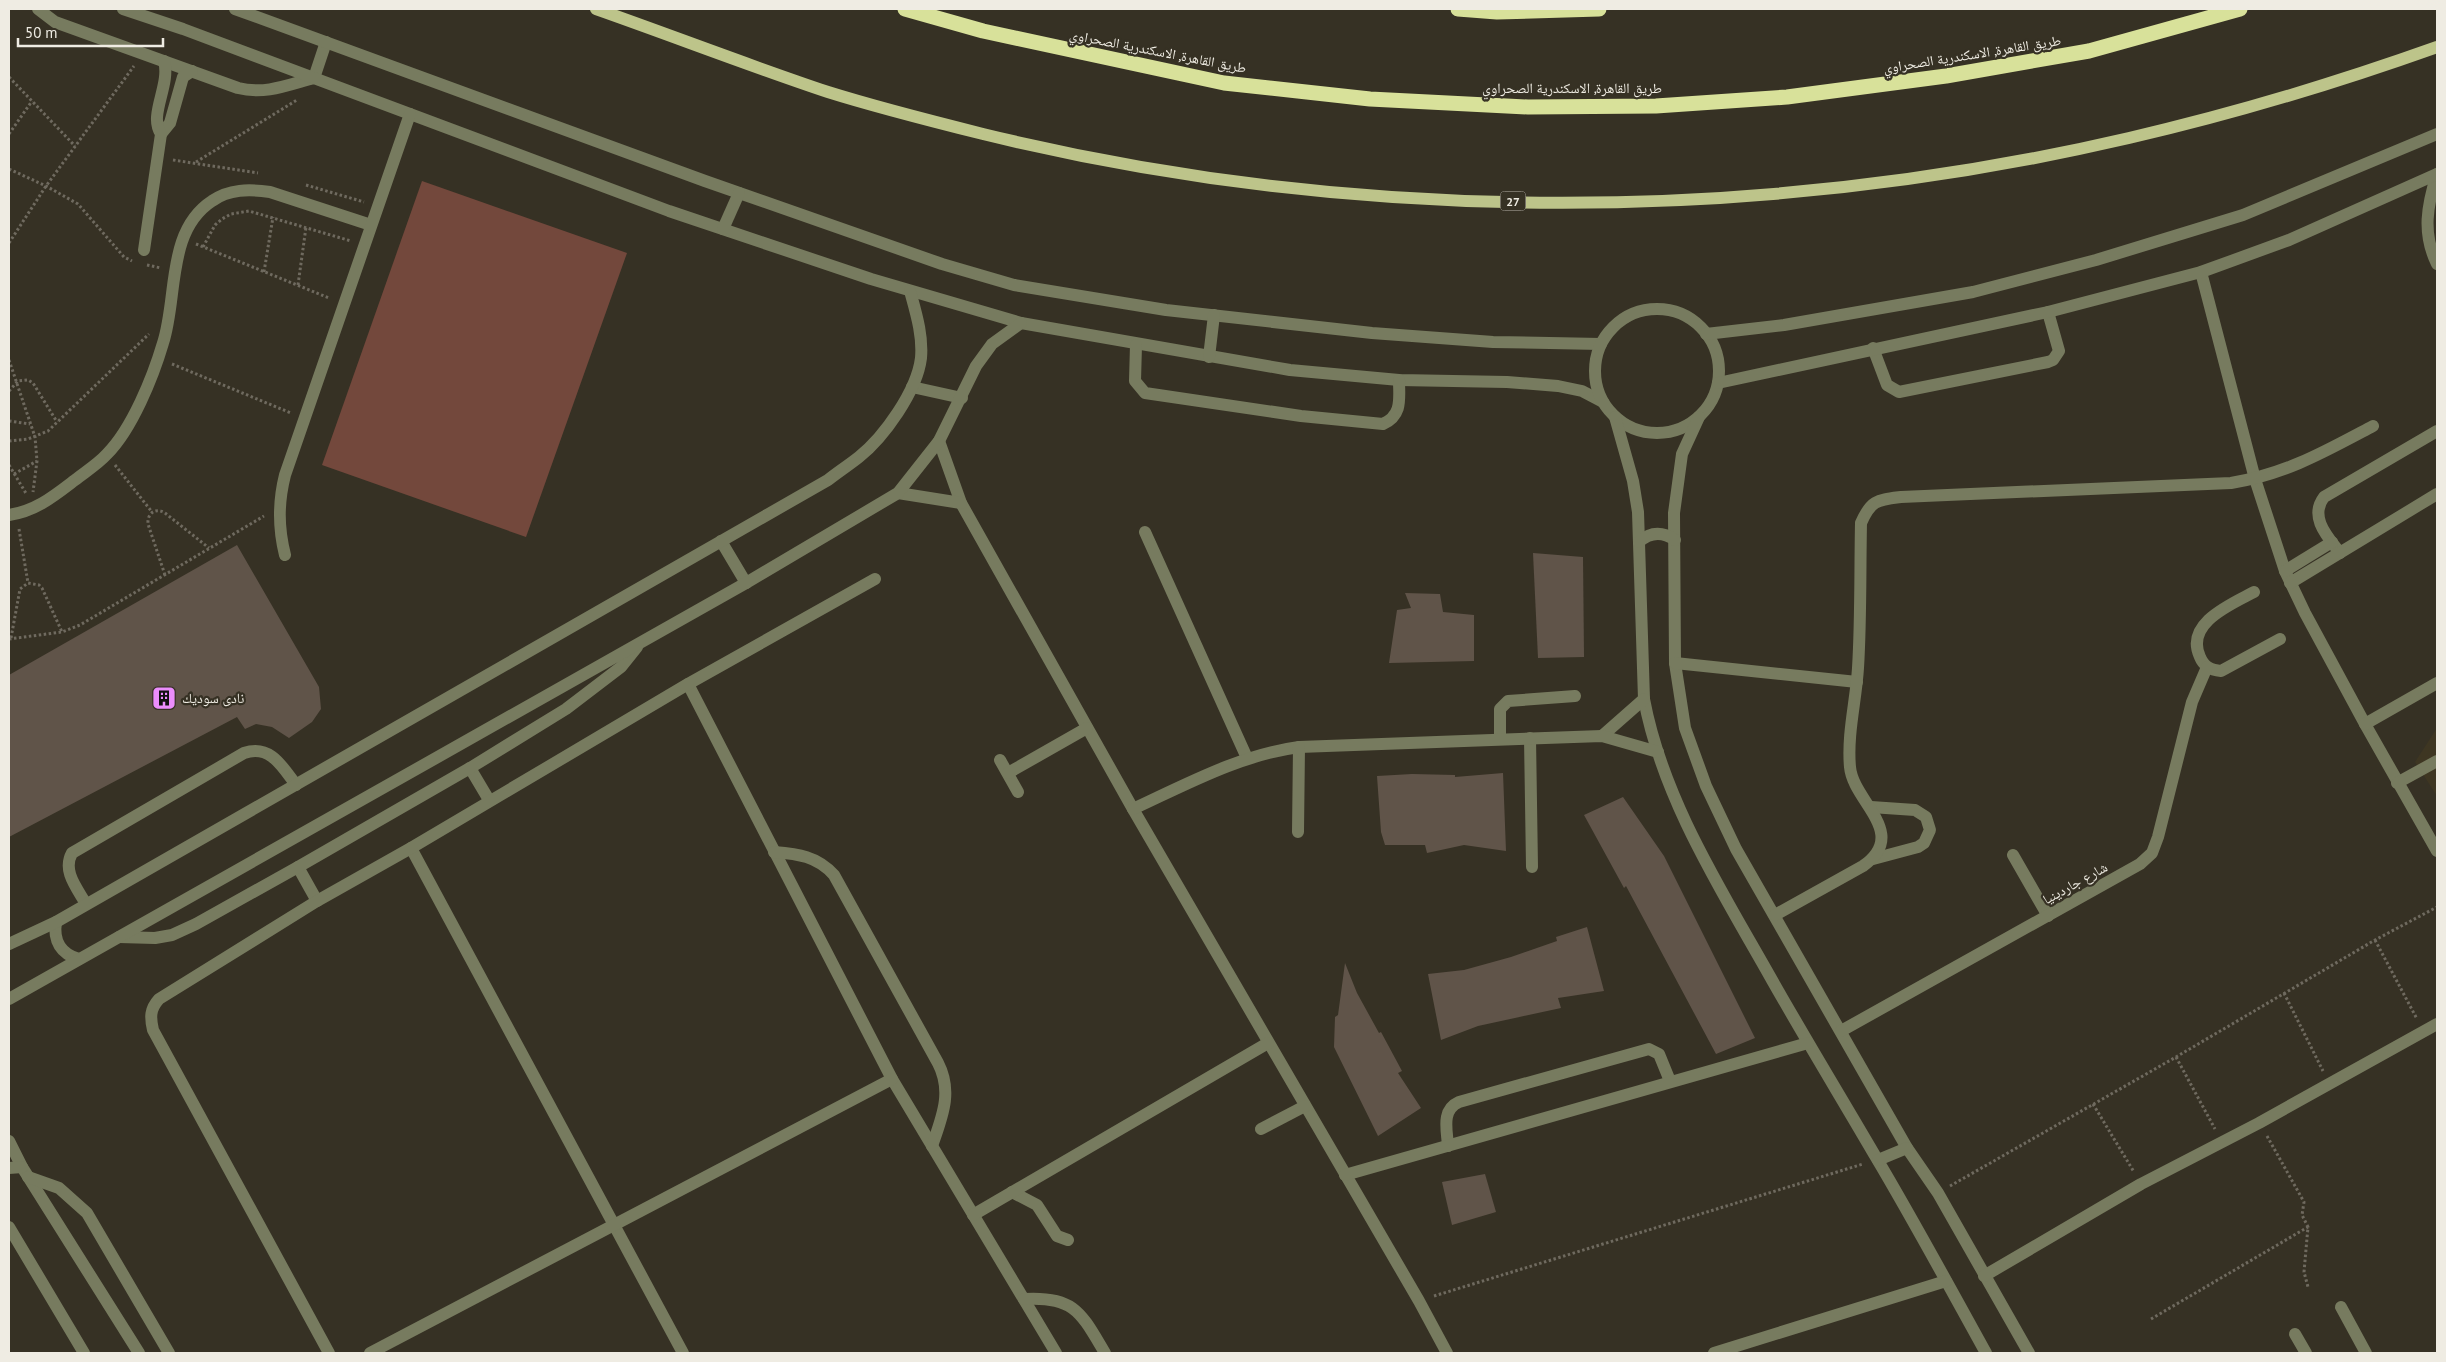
<svg xmlns="http://www.w3.org/2000/svg" width="2446" height="1362" viewBox="0 0 2446 1362" font-family="'PT Sans','Noto Naskh Arabic',sans-serif">
<rect width="100%" height="100%" fill="#363124"/>
<polygon fill="#3e3622" points="2437,728 2437,796 2415,762"/>
<polygon fill="#73483c" points="422,181 627,253 526,537 322,465"/>
<g fill="#605449">
<polygon points="237,545 319,687 321,709 312,722 289,738 272,727 256,724 245,729 237,717 9,837 9,675"/>
<polygon points="1533,553 1583,557 1584,657 1538,658"/>
<polygon points="1405,593 1440,594 1443,612 1474,615 1474,661 1389,663 1397,610 1411,608"/>
<polygon points="1503,773 1506,851 1464,845 1427,853 1425,845 1385,845 1381,832 1377,776 1412,774 1455,775 1455,777"/>
<polygon points="1623,797 1664,856 1755,1038 1716,1054 1626,886 1624,888 1584,815"/>
<polygon points="1587,927 1604,991 1558,998 1561,1008 1478,1026 1441,1040 1428,974 1464,970 1511,957 1557,941 1556,937"/>
<polygon points="1345,963 1357,993 1379,1033 1381,1032 1402,1071 1398,1073 1421,1108 1378,1136 1334,1047 1335,1017 1338,1015"/>
<polygon points="1485,1174 1496,1212 1452,1225 1442,1182"/>
</g>
<g fill="none" stroke-linecap="round" stroke-linejoin="round">
<g stroke="#6f6a5f" stroke-width="3" stroke-dasharray="2.5 2.5" stroke-linecap="butt">
<polyline points="9,10 9,9"/>
<polyline points="9,77 75,146"/>
<polyline points="9,134 32,101"/>
<polyline points="173,160 258,173"/>
<polyline points="196,162 297,100"/>
<polyline points="9,169 46,186 78,204 124,257 132,261"/>
<polyline points="306,185 364,202"/>
<polyline points="9,243 46,186 134,66"/>
<polyline points="196,244 329,298"/>
<polyline points="203,247 215,225 222,219 231,214 249,211 351,241"/>
<polyline points="147,265 161,268"/>
<polyline points="264,272 273,217"/>
<polyline points="298,285 306,227"/>
<polyline points="9,360 35,437 37,461 33,492"/>
<polyline points="172,364 291,413"/>
<polyline points="9,391 18,381 28,380 33,383 57,422"/>
<polyline points="9,421 30,424"/>
<polyline points="9,441 28,439 48,431 149,334"/>
<polyline points="9,465 27,495"/>
<polyline points="115,465 152,512"/>
<polyline points="14,474 37,461"/>
<polyline points="19,529 28,583"/>
<path d="M165 575 148 524C147 513 156 507 165 513L209 548"/>
<polyline points="11,638 20,589 28,583 39,585 42,588 62,632"/>
<polyline points="9,639 62,632 80,625 264,516"/>
<polyline points="2375,940 2417,1019"/>
<polyline points="2284,993 2323,1071"/>
<polyline points="2176,1057 2215,1129"/>
<polyline points="2093,1104 2134,1172"/>
<polyline points="2267,1136 2304,1202 2302,1215 2308,1227 2304,1272 2308,1287"/>
<polyline points="1950,1186 2176,1057 2375,940 2437,907"/>
<polyline points="1434,1296 1863,1164"/>
<polyline points="2151,1319 2308,1227"/>
</g>
<g stroke="#777b5f" stroke-width="12">
<path d="M38 9 55 22 238 88C265 95 288 85 314 78L326 42"/>
<polyline points="123,9 183,29 669,211 871,279 1021,323 1290,370 1399,380 1507,382 1558,386 1582,391 1603,402"/>
<polyline points="235,9 705,181 942,264 1014,285 1166,310 1372,333 1493,342 1601,344"/>
<polyline points="161,134 170,123 183,77 192,71"/>
<path d="M2437 174C2427 206 2422 233 2437 264"/>
<polyline points="723,229 739,193"/>
<path d="M144 250 161 134C148 115 171 85 164 61"/>
<polyline points="2201,272 2255,479 2285,571 2305,613 2365,724 2437,851"/>
<circle cx="1657" cy="371" r="62"/>
<polyline points="1706,334 1784,325 1973,292 2096,260 2243,215 2437,134"/>
<path d="M1136 345 1135 381 1145 393 1301 416 1383 424C1403 415 1399 398 1399 380"/>
<polyline points="1873,348 1887,385 1899,392 2048,362 2053,360 2059,351 2048,312"/>
<polyline points="1209,357 1214,315"/>
<polyline points="1718,383 2048,312 2201,272 2289,240 2437,174"/>
<polyline points="912,387 962,398"/>
<path d="M1615 417 1633 481 1638 512 1644 699C1663 800 1722 891 1772 980 1806 1040 1842 1099 1877 1159 1915 1223 1950 1288 1986 1353"/>
<polyline points="1699,417 1682,454 1674,513 1675,663 1685,728 1706,786 1736,849 1907,1148 1938,1193 2029,1353"/>
<polyline points="939,441 961,503 1133,809 1419,1301 1447,1353"/>
<polyline points="898,493 961,503"/>
<path d="M9 515C36 511 54 496 75 480 85 472 98 464 107 454 132 429 153 377 163 343 178 297 166 231 212 201 229 189 249 189 270 192L371 225"/>
<polyline points="1145,532 1247,758"/>
<polyline points="721,541 746,583"/>
<path d="M1639 542C1650 532 1662 531 1675 540"/>
<path d="M2340 553C2327 536 2309 517 2324 497L2437 431"/>
<path d="M285 555C278 527 278 503 285 475L410 114"/>
<polyline points="2285,571 2332,542"/>
<polyline points="2290,583 2437,494"/>
<path d="M2254 592C2232 604 2184 623 2200 657 2204 667 2211 670 2221 671L2280 639"/>
<polyline points="1675,663 1857,682"/>
<polyline points="688,684 892,1079 1056,1353"/>
<polyline points="2365,724 2437,683"/>
<polyline points="1602,736 1644,699"/>
<polyline points="1530,738 1532,867"/>
<polyline points="1500,739 1500,709 1508,701 1575,696"/>
<polyline points="1000,760 1018,792"/>
<polyline points="470,768 489,800"/>
<polyline points="1008,773 1087,728"/>
<polyline points="2397,783 2437,761"/>
<polyline points="1871,807 1915,810 1926,817 1930,830 1924,843 1918,847 1873,859"/>
<path d="M1133 809C1187 784 1240 755 1299 747L1602 736 1658 752"/>
<polyline points="1298,832 1299,747"/>
<polyline points="411,848 683,1353"/>
<path d="M774 852C798 854 817 856 834 875L938 1063C953 1092 942 1117 932 1146"/>
<polyline points="2013,855 2048,916"/>
<polyline points="298,867 317,901"/>
<path d="M86 904C77 888 62 871 72 853L244 753C270 744 282 766 296 785"/>
<path d="M1775 915 1863 866C1910 833 1853 802 1850 767 1847 734 1856 701 1858 668 1861 620 1860 571 1861 523 1871 500 1877 500 1901 497L2231 483C2286 474 2324 452 2373 426"/>
<path d="M56 922C53 941 61 954 79 959"/>
<polyline points="119,937 155,938 172,935 196,924 298,867 470,768 566,709 621,667 637,647"/>
<path d="M9 944 56 922 828 480C838 472 849 465 859 457 884 437 917 391 921 358 923 335 916 313 910 291"/>
<polyline points="9,999 746,583 898,493 939,441 976,366 992,344 1021,323"/>
<polyline points="1841,1031 2140,864 2152,853 2158,837 2192,702 2207,667"/>
<polyline points="1261,1129 1305,1106"/>
<polyline points="9,1141 22,1167 139,1353"/>
<path d="M1448 1146C1447 1130 1441 1110 1459 1102L1649 1049 1659 1054 1670 1081"/>
<polyline points="1878,1160 1907,1148"/>
<polyline points="9,1168 22,1167"/>
<polyline points="1345,1175 1808,1043"/>
<polyline points="28,1177 59,1188 87,1213 169,1353"/>
<polyline points="1012,1192 1037,1205 1057,1236 1068,1240"/>
<polyline points="973,1215 1268,1043"/>
<polyline points="9,1227 84,1353"/>
<polyline points="1984,1276 2141,1184 2259,1123 2437,1024"/>
<path d="M1024 1299C1075 1296 1081 1313 1105 1353"/>
<polyline points="2341,1307 2366,1353"/>
<polyline points="2295,1334 2306,1353"/>
<path d="M329 1353 153 1030C150 1017 150 1009 159 999L317 901 411 848 688 684 875 579"/>
<polyline points="370,1353 892,1079"/>
<polyline points="1714,1353 1946,1281"/>
</g>
<path stroke="#bdc48a" stroke-width="12" d="M596 9C673 36 750 66 828 92 879 108 931 121 983 134 1356 225 1755 225 2129 138 2233 114 2336 83 2437 47"/>
<g stroke="#d8e19a" stroke-width="15">
<polyline points="905,9 983,31 1224,83 1370,99 1528,107 1656,106 1787,97 1946,76 2089,51 2240,9"/>
<polyline points="1458,9 1497,12 1599,9"/>
</g>
</g>
<defs>
<g id="building-square" transform="scale(1.25)"><rect x="-9" y="-9" width="18" height="18" rx="4" fill="#eb8dfc" stroke="#363124"/><path d="M-4-6H4V6H1V3H-1V6H-4ZM-2.5-4.3h1.7v1.8h-1.7ZM.8-4.3h1.7v1.8H.8ZM-2.5-1h1.7V.8h-1.7ZM.8-1h1.7V.8H.8Z" fill="#111"/></g>
</defs>
<g fill-rule="evenodd">
<use href="#building-square" x="164" y="698"/>
</g>
<g text-anchor="middle" dominant-baseline="central" stroke-width="4.5" stroke-linejoin="round" paint-order="stroke">
<rect fill="#363124" stroke="#b8b4aa" stroke-width="1" x="1500.5" y="191.5" width="25" height="19" rx="4"/>
<g font-size="12" font-weight="bold" fill="#efece3">
<text x="1513" y="201">27</text>
</g>
<g font-size="14" fill="#efece3" stroke="#363124">
<text transform="translate(1158 51) rotate(11)">طريق القاهرة, الاسكندرية الصحراوي</text>
<text transform="translate(1972 54) rotate(-9)">طريق القاهرة, الاسكندرية الصحراوي</text>
<text x="1572" y="88">طريق القاهرة, الاسكندرية الصحراوي</text>
<text transform="translate(2075 883) rotate(-29)">شارع جاردينيا</text>
</g>
<g font-size="14" fill="#efece3" stroke="#363124" text-anchor="start">
<text x="182" y="698">نادى سوديك</text>
</g>
</g>
<rect width="2446" height="1362" fill="none" stroke="#efece3" stroke-width="20"/>
<path d="M18 38v8h145v-8" fill="none" stroke="#efece3" stroke-width="2.5"/>
<text x="25" y="38" font-size="15" fill="#efece3" stroke="#363124" stroke-width="4" paint-order="stroke">50 m</text>
</svg>
